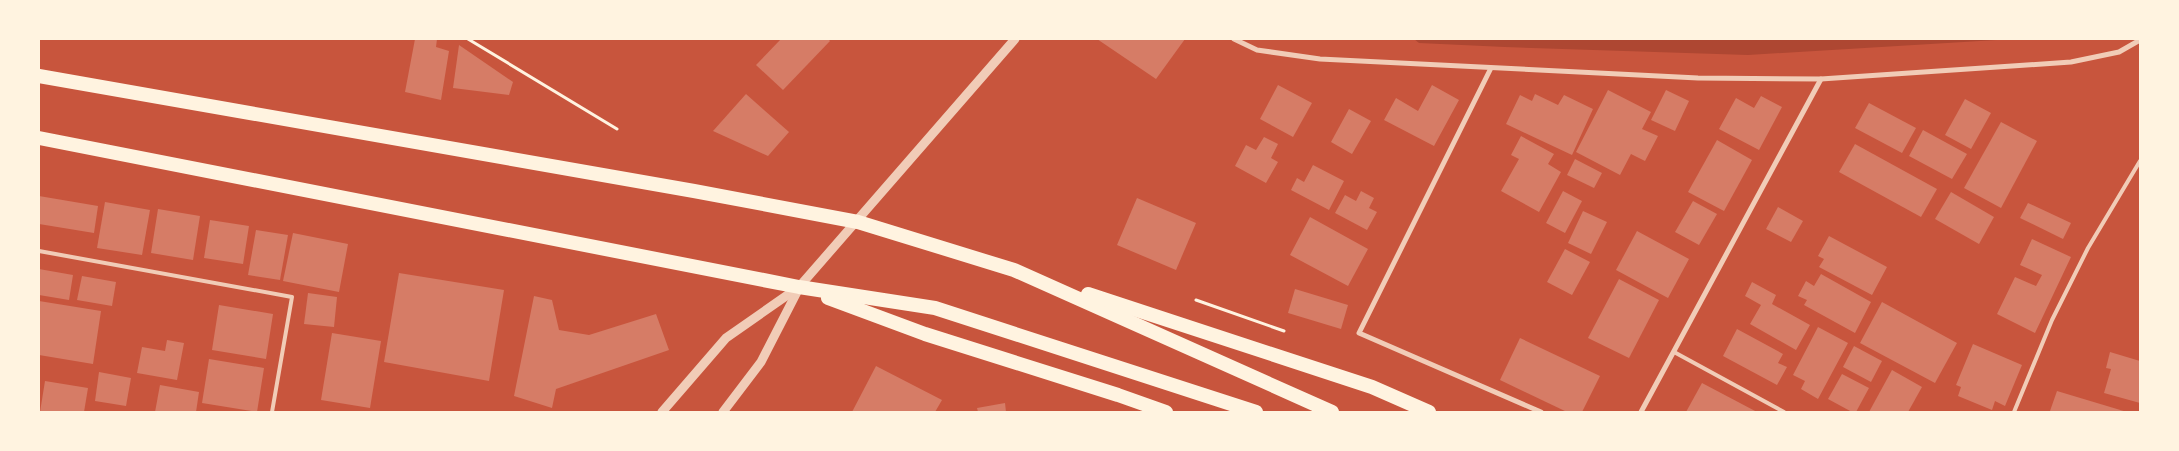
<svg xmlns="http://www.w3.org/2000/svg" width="2179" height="451" viewBox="0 0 2179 451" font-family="Inter,sans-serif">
<rect width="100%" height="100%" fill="#c8553d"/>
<polygon fill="#ae4732" points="1414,39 2013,39 1748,55 1505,47 1419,43"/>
<g fill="#d67c66">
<polygon points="415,39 437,39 436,47 449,51 441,100 405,92"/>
<polygon points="781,39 828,39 830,41 783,90 756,65"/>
<polygon points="1097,39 1185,39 1156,79"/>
<polygon points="459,45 513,82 509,95 453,88"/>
<polygon points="1278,85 1312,103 1293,137 1260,119"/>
<polygon points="1432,85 1459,100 1434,146 1384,120 1396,98 1418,111"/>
<polygon points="1608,90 1651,112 1642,129 1658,136 1645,161 1631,154 1620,175 1576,152"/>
<polygon points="1666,90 1689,101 1675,131 1651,120"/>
<polygon points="746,94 789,132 768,156 713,131"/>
<polygon points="1535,94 1558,105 1564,95 1593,109 1572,155 1506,124 1520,95 1532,101"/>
<polygon points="1761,96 1782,107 1759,150 1719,129 1736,98 1754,108"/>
<polygon points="1965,99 1991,113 1971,149 1945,135"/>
<polygon points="1869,103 1916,128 1902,153 1855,128"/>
<polygon points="1349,109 1371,121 1352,154 1331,142"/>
<polygon points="2001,122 2037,141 2001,208 1964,188"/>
<polygon points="1923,130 1967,154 1952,179 1909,156"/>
<polygon points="1521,136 1554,154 1548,164 1561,172 1539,212 1501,191 1519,159 1511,155"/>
<polygon points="1264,137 1278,144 1271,158 1278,162 1266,183 1235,166 1246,145 1256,150"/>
<polygon points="1717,140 1752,160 1724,211 1688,192"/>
<polygon points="1855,144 1937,189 1921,217 1839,172"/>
<polygon points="1575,159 1602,173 1594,188 1567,175"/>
<polygon points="1313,165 1344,181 1329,210 1291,190 1297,178 1304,182"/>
<polygon points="1361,191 1374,198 1369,208 1377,212 1367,230 1335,213 1345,195 1356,201"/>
<polygon points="1563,191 1582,201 1565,233 1546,223"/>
<polygon points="1951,192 1994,217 1979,244 1935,219"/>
<polygon points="39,196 98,206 94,233 39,224"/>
<polygon points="1137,198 1196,223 1176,270 1117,245"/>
<polygon points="1693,201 1717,214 1699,245 1675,232"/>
<polygon points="105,202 150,210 142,255 97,248"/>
<polygon points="2028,203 2071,223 2063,239 2020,218"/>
<polygon points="1778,207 1803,221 1791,242 1766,229"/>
<polygon points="158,209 200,216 193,260 151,253"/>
<polygon points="1583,211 1607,222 1591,254 1568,243"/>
<polygon points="1310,217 1368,249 1348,286 1290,255"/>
<polygon points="210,220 249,226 243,264 204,258"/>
<polygon points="256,230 288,235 280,280 248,275"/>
<polygon points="1637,231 1689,259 1668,298 1616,270"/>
<polygon points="293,233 348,244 339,292 283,281"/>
<polygon points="1829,236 1887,267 1872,295 1819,267 1824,259 1818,256"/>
<polygon points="2032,239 2071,257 2035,333 1997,314 2015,277 2036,286 2042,275 2020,265"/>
<polygon points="1565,249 1590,262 1572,295 1547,282"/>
<polygon points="39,269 73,275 69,300 39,295"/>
<polygon points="399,273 504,290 489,381 384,362"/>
<polygon points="1821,274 1871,302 1855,333 1804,305 1807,300 1798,296 1806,281 1814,286"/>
<polygon points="82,276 116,282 112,306 77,300"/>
<polygon points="1619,279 1659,300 1629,358 1588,338"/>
<polygon points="1752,282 1776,295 1772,304 1810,325 1796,350 1750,324 1761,305 1745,296"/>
<polygon points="1295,289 1348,305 1341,329 1288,313"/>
<polygon points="308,293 337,297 334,327 304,324"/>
<polygon points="534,296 552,300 559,330 589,335 656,314 669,350 556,389 552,408 514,396"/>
<polygon points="39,301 101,311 93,364 39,355"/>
<polygon points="1882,302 1957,343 1935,383 1860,343"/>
<polygon points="219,305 273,314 266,359 212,350"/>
<polygon points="1818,327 1848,343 1818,399 1801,389 1805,381 1793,375"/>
<polygon points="1737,329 1783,354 1778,363 1787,367 1777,385 1723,356"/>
<polygon points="332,333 381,341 370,408 321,400"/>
<polygon points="1520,338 1600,376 1582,412 1567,412 1500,380"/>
<polygon points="167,340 184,343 177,380 137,373 142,347 165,351"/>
<polygon points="1973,344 2022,365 2005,406 1995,401 1992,410 1958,396 1961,387 1956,385"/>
<polygon points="1854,346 1882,361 1871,382 1843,367"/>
<polygon points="2110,352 2140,361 2140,403 2104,393 2111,369 2106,368"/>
<polygon points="209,359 264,368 257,412 202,403"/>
<polygon points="876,366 942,400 935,412 852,412"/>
<polygon points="1892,370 1922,387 1908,412 1869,412"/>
<polygon points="99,372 131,378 126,406 95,401"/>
<polygon points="1842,374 1869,388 1856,412 1852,412 1828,399"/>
<polygon points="45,381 88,388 84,412 40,412"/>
<polygon points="1702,383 1757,412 1686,412"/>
<polygon points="160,385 199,392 196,412 155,412"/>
<polygon points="2057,391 2127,412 2050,411"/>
<polygon points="1005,403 1006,412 978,412 977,408"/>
</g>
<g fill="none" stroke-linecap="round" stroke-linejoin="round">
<g stroke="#fff3e0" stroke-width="3">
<polyline points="468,39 617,129"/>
<polyline points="1196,300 1284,331"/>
</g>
<g stroke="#f1ccb7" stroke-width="4">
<polyline points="39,251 292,297 272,412"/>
<polyline points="1674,352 1784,412"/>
<polyline points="2014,412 2052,320 2088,248 2140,161"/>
</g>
<g stroke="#f1ccb7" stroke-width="5">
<polyline points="1234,39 1257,50 1320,59 1698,78 1821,79 2071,62 2119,52 2140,40"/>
<polyline points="1491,68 1359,333 1541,412"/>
<polyline points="1641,412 1821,79"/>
</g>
<g stroke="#f1ccb7" stroke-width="9">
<polyline points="662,412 726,338 799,287 1015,39"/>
<polyline points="723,412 761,362 798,290"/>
</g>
<g stroke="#fff3e0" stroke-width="14">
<polyline points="39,76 694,191 858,222 1014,270 1332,412"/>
<polyline points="39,138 799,287 935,308 1256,412"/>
<polyline points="1088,294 1372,387 1429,412"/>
<polyline points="828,298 925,334 1118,395 1166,412"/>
</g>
</g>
<rect width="2179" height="451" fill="none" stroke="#fff3e0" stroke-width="80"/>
</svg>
